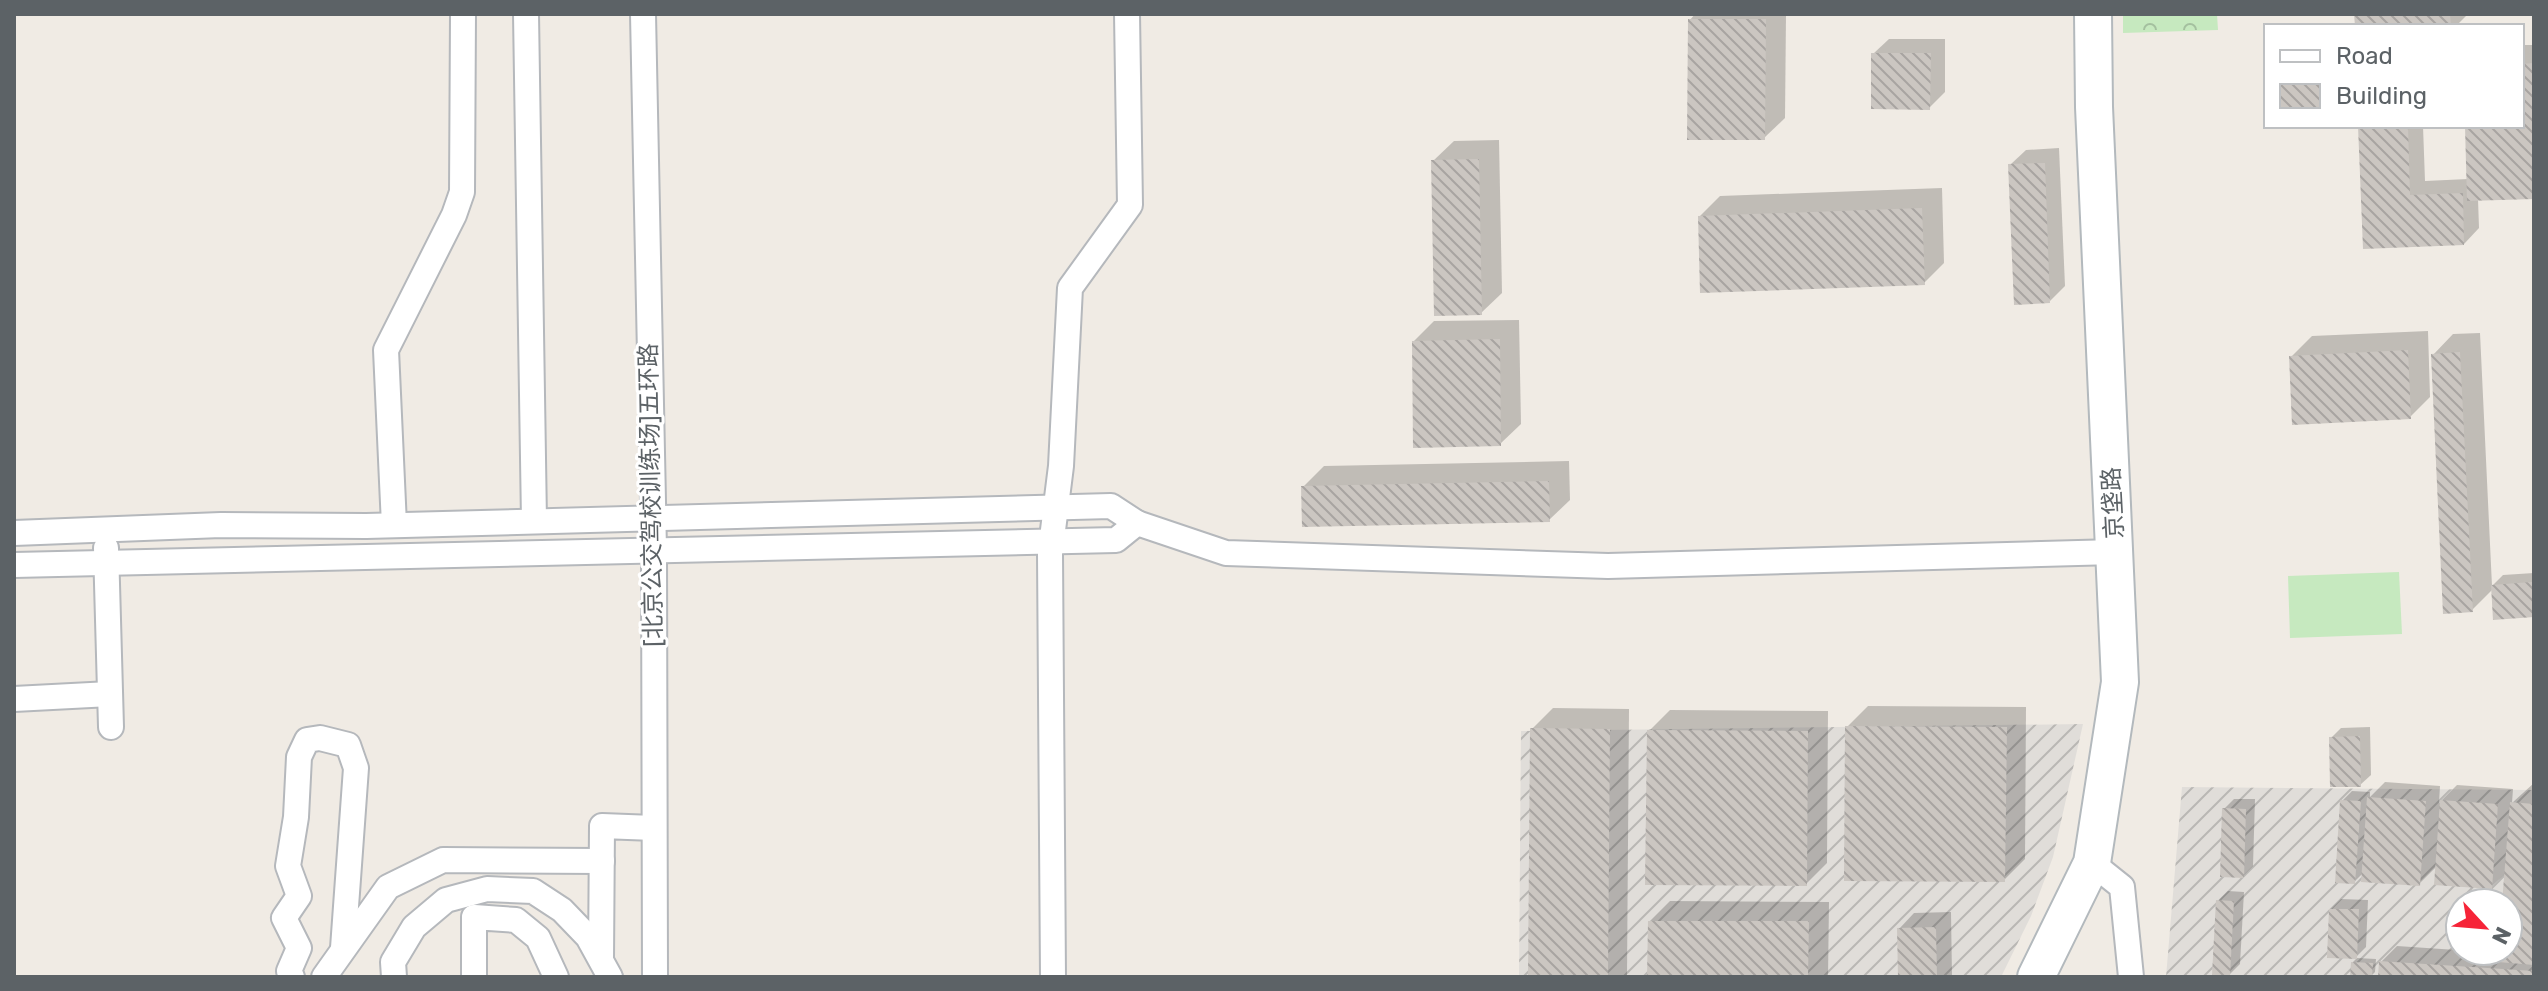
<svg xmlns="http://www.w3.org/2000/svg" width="2548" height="991" viewBox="0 0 2548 991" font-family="Rubik,'Noto Sans SC',sans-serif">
<defs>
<pattern id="industrial-furrows" width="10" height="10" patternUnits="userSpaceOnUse" patternTransform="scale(2)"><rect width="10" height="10" fill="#e0ddd9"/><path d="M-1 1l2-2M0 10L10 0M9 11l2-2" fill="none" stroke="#b9b7b4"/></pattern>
<pattern id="park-crowns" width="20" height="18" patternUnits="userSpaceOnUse" patternTransform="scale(2)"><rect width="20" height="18" fill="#c6e9bf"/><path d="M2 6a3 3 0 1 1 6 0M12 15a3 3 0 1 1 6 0" fill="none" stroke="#a4c09f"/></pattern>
<pattern id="building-back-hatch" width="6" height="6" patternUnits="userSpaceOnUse" patternTransform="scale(2)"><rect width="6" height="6" fill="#cbc6c1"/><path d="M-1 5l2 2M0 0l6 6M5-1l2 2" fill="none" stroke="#a8a4a1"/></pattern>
</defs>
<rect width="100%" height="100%" fill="#f0ebe4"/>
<g fill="url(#industrial-furrows)" fill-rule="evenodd">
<polygon points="2083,724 2053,857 2031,916 2001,977 1519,977 1521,731"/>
<path d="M2182 787 2534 790V977H2166ZM2460 903H2508V951H2460Z"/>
</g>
<polygon fill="url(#park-crowns)" points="2123,14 2217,14 2218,30 2123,33"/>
<polygon fill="#c6e9bf" points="2399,572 2402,634 2290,638 2288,576"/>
<g fill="#0003">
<polygon points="1695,14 1786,14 1785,118 1764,138 1690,20"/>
<polygon points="2356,14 2465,14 2466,16 2456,26 2357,26"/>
<polygon points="1889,39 1945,39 1945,92 1929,108 1873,54"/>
<polygon points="2522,45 2534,45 2534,197 2478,199 2479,228 2464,244 2364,247 2360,126 2423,126 2425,181 2468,179 2467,126 2522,126"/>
<polygon points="1499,140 1502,293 1481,313 1433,161 1454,141"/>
<polygon points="2059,148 2065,286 2050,301 2010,165 2026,150"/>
<polygon points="1942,188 1944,263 1924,283 1700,216 1720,196"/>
<polygon points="1519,320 1521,424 1500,444 1414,341 1434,321"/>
<polygon points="2428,331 2430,397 2410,417 2291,357 2312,336"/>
<polygon points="2480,333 2492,586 2503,575 2534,573 2533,615 2493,589 2472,610 2433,355 2453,334"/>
<polygon points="1569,461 1570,500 1549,520 1303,487 1324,466"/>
<polygon points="1868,706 2026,707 2025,859 2004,880 1847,727"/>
<polygon points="1553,708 1629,709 1627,977 1530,977 1532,729"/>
<polygon points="1670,710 1828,711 1827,863 1806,884 1649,731"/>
<polygon points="2370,727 2371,775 2360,785 2331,738 2341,728"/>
<polygon points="2385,782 2440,786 2439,803 2457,785 2513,789 2512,803 2534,783 2534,977 2380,977 2381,962 2397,946 2501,953 2501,951 2508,951 2508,903 2504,903 2507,872 2491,887 2437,866 2419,884 2364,872 2354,882 2342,801 2352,791 2370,792 2370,797"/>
<polygon points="2234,799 2255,799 2253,866 2243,876 2224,809"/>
<polygon points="2228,891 2244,892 2240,964 2230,974 2218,901"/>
<polygon points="2341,899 2368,900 2366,947 2356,957 2331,909"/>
<polygon points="1670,901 1829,902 1828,977 1649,977 1650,921"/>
<polygon points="1951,912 1952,977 1900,977 1899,929 1914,913"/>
<polygon points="2357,958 2376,959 2375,972 2371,976 2353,962"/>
</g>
<g fill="url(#building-back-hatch)">
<polygon points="2354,14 2450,14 2451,26 2355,26"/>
<polygon points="1688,19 1766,19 1765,140 1687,140"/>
<polygon points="1871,53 1931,53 1930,110 1871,109"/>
<polygon points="2534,63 2534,199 2467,201 2465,126 2522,126 2522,64"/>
<polygon points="2358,126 2408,126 2410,195 2463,193 2464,245 2363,249"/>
<polygon points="1479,159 1482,315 1434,316 1431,160"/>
<polygon points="2045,163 2050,303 2014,305 2008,164"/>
<polygon points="1922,208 1925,285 1700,293 1698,216"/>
<polygon points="1500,339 1501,446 1413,448 1412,341"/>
<polygon points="2408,350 2411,419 2292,425 2289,356"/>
<polygon points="2460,352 2473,612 2443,614 2431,354"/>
<polygon points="1549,481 1550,522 1302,527 1301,486"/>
<polygon points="2532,582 2534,617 2493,620 2491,585"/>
<polygon points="1845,726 2007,727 2005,882 1844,881"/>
<polygon points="1530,728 1610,729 1608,977 1528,977"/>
<polygon points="1647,730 1808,731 1807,886 1645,885"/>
<polygon points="2360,736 2361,787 2330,787 2329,737"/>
<polygon points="2367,797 2426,801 2420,886 2361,882"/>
<polygon points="2340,800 2361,801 2355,884 2335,883"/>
<polygon points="2440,800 2498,804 2492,889 2434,885"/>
<polygon points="2510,802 2534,804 2534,965 2498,962 2499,951 2508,951 2508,903 2502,903"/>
<polygon points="2222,808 2246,809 2244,878 2220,877"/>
<polygon points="2216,900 2234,901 2230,976 2212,975"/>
<polygon points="2329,909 2359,909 2357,959 2327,958"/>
<polygon points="1648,921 1809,921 1808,977 1647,977"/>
<polygon points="1936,927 1937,977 1898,977 1897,928"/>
<polygon points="2379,961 2534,971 2534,977 2378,977"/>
<polygon points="2351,962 2373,963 2372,977 2350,977"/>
</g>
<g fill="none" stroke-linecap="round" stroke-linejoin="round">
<g stroke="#b5b8bc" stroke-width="28">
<g id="street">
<polyline points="526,14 534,521"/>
<polyline points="643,14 654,550 655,977"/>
<polyline points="394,525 386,350 454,215 462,192 463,14"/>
<polyline points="14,533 221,525 366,526 1111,506 1137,523 1226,553 1608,566 2115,552"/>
<polyline points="106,548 111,727"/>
<polyline points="14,565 1116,540 1137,523"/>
<polyline points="14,699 110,694"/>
<polyline points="2092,863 2122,887 2131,977"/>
<polyline points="601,959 602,826 654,828"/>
<polyline points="292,977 289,971 299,948 284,918 299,896 288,866 296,817 299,757 307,740 320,738 348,745 356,768 343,948"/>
<polyline points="324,977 388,887 443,860 602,861"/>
<polyline points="394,977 393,962 414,927 446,900 487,889 533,891 562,910 588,937 610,977"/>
<polyline points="474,977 474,917 516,920 538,938 556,977"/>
<polyline points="1053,977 1050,554 1061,466 1070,288 1130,205 1127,14"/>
</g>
</g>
<g stroke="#b3b9bd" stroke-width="40">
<polyline id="secondary" points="2036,977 2092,863 2120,682 2094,107 2093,14"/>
</g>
<use href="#street" stroke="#fff" stroke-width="24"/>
<use href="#secondary" stroke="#fff" stroke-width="36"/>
</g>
<g text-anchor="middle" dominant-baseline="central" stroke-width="6" stroke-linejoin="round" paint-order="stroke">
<g font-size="24" fill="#5c6266" stroke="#fff">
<text transform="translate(651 495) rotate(-91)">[北京公交驾校训练场]五环路</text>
<text transform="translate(2113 503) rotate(-93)">京垡路</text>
</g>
</g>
<rect width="2548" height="991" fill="none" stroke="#5c6266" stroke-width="32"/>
<rect x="2264" y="24" width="260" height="104" fill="#ffffff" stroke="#bec0c2" stroke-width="2"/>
<rect x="2280" y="50" width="40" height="12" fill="#ffffff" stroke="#bec0c2" stroke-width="2"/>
<text x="2336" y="64" font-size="24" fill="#5c6266">Road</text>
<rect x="2280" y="84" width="40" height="24" fill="url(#building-back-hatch)" stroke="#bec0c2" stroke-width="2"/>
<text x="2336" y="104" font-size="24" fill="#5c6266">Building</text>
<g transform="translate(2484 927) rotate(116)"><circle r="38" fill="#ffffff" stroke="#bec0c2" stroke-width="2"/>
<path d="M0-6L14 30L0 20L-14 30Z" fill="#f62438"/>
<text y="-12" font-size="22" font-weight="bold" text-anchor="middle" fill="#5c6266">N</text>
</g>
</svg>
